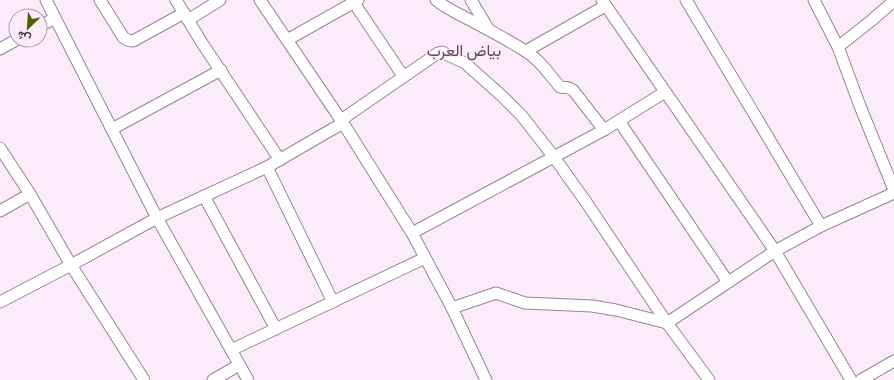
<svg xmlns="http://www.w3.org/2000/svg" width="894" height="380" viewBox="0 0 894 380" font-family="Manrope,Vazirmatn,sans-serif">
<rect width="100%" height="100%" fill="#fcecf9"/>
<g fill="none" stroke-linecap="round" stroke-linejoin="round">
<g stroke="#9b8296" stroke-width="13">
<g id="minor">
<polyline points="46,0 157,218 248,380"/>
<path d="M100 0 123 37C126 40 129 41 133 41L184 13"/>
<polyline points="176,0 202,43 280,160"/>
<polyline points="260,0 343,123 412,233 452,308 486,380"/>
<polyline points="352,0 403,76"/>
<path d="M436 0C445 8 457 13 468 19 487 29 507 39 525 51 539 59 549 74 560 87 565 89 566 85 573 90L604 130"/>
<polyline points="471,0 489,30"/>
<polyline points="602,0 775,251 851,380"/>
<polyline points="686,0 821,226"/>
<polyline points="814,0 838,47 860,106 894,190"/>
<polyline points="188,20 220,0"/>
<polyline points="40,26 55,18"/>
<polyline points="287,40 358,0"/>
<polyline points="838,47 872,20 894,1"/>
<polyline points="0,49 16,40"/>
<polyline points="526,51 605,6"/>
<polyline points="341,120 438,53 442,52 446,54 465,63 502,96 522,116 554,157 586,202 667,323 709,380"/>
<polyline points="619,121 728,282"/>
<polyline points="112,129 221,70"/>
<polyline points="0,148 30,194 71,265 144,380"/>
<polyline points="267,167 333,302"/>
<polyline points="204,196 276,329"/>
<polyline points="0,211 30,194"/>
<polyline points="412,233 604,130 665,92"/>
<polyline points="0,302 71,265 157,218 267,167 343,123"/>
<polyline points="452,308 496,293 525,303 592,306 616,310 667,323 775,251 821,226 894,193"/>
<polyline points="231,350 425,258"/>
<polyline points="213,380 239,365"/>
<polyline points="861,380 894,361"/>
</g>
</g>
<use href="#minor" stroke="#fff" stroke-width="11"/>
</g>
<g text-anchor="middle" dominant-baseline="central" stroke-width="3" stroke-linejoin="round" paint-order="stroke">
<g font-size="16" fill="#5e485a" stroke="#fcecf9">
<text x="464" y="50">بياض العرب</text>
</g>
</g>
<g transform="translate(28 28) rotate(205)"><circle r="19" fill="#fcecf9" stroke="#aea0ac"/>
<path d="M0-3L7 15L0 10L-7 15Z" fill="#4b610c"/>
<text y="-6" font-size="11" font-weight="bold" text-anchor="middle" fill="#3a2f38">ش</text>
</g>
</svg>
